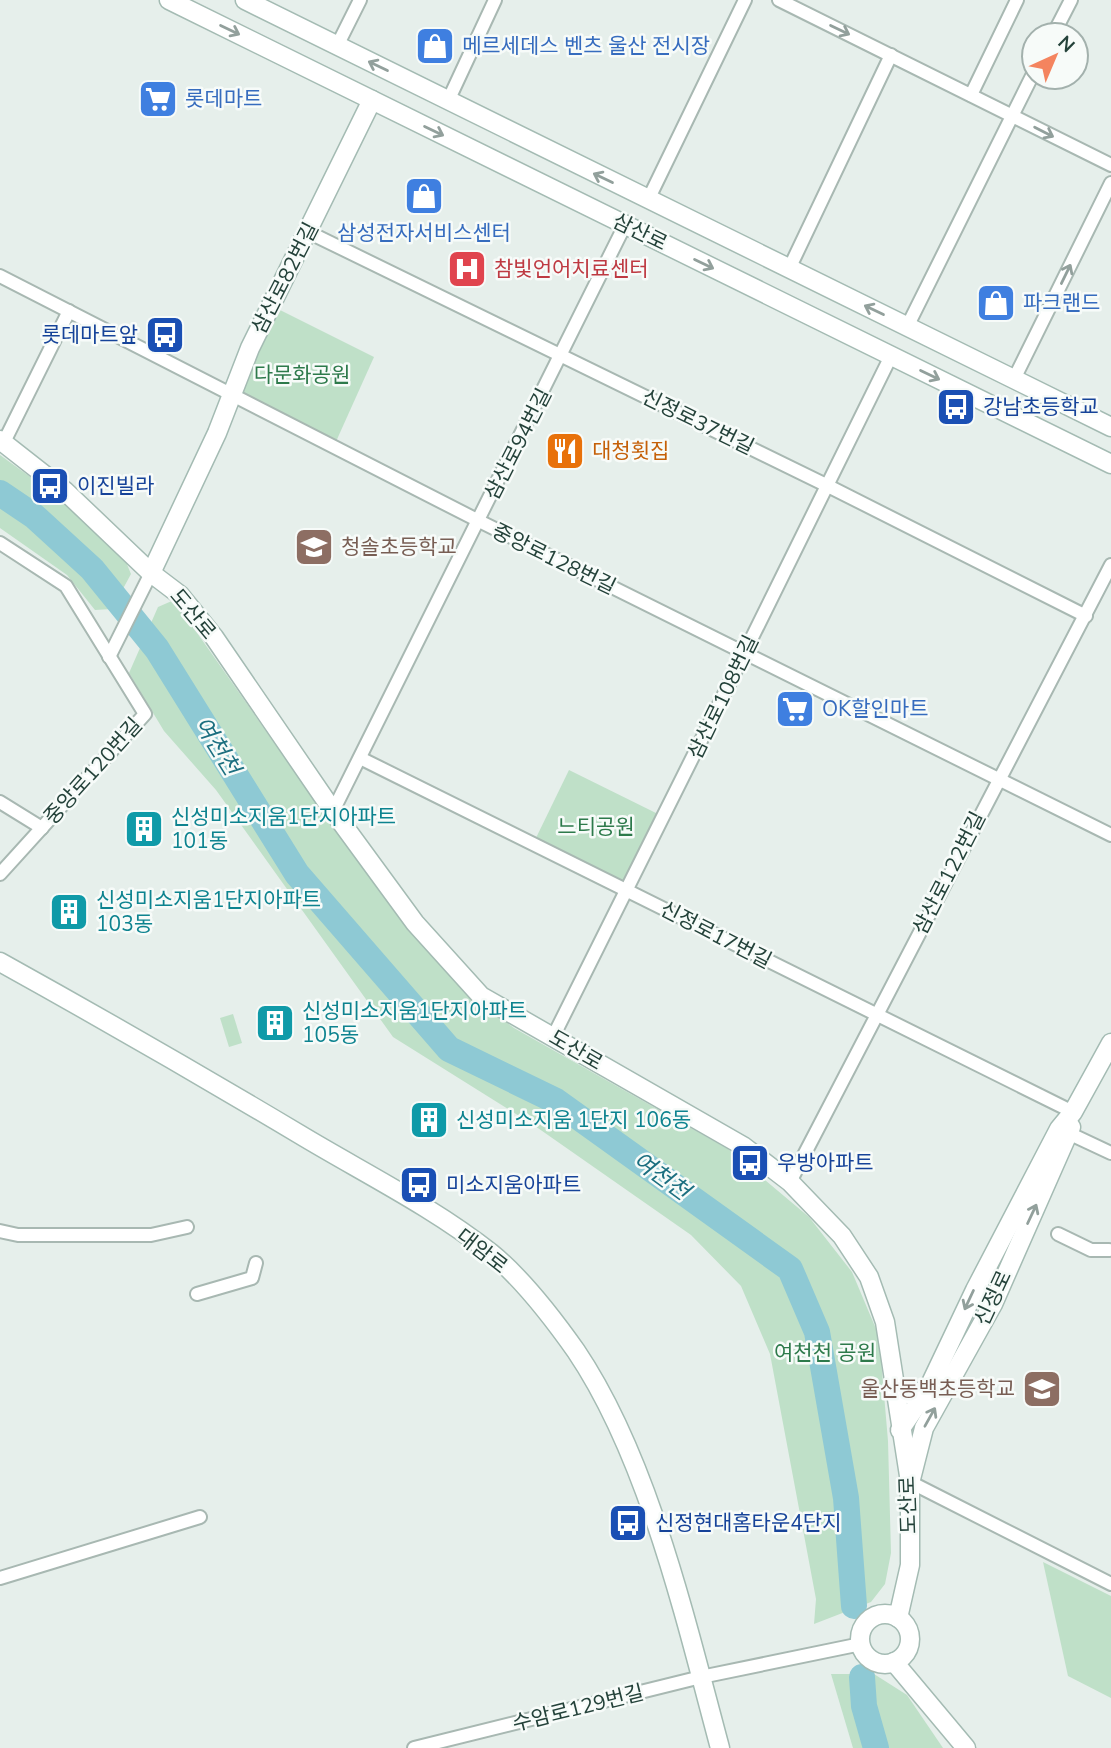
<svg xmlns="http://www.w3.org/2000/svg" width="1111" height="1748" viewBox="0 0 1111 1748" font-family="'Nunito Sans','Noto Sans KR',sans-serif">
<rect width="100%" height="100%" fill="#e6efeb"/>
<g fill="#bfe0c8">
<polygon points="270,305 374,357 334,446 230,393"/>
<polygon points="0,455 62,500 126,562 131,574 112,609 95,610 67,575 0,528"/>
<polygon points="174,600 313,798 430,951 476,999 514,1028 728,1149 809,1217 852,1272 879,1336 888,1441 891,1553 885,1584 871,1602 814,1624 816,1599 770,1354 741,1286 691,1235 535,1126 393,1037 216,790 164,731 129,673 158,607"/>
<polygon points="569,770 658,814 623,885 535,840"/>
<polygon points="233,1014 242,1043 229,1047 220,1018"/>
<polygon points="1043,1562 1111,1596 1111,1698 1068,1676"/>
<polygon points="831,1674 874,1674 907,1695 943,1748 853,1748"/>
</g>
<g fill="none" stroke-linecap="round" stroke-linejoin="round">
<g stroke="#8ec9d4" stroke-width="26">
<polyline points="0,493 34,516 92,569 157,649 297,874 449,1049 556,1101 790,1269 817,1332 846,1498 854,1606"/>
<polyline points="862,1677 864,1706 876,1748"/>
</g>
<g stroke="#a8b8b2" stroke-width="16">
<g id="street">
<polyline points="779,0 1111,165"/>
<polyline points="1053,35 1071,0"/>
<polyline points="337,46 360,0"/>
<polyline points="971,95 1017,0"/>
<polyline points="448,101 495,0"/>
<polyline points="648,200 745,0"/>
<polyline points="308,232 828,486 1086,616"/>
<polyline points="789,269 891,55"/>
<polyline points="0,276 479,521 1111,835"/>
<polyline points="907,327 1034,72"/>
<polyline points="1014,379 1111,183"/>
<polyline points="4,442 69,311"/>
<polyline points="0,543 66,586 145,714 0,874"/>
<polyline points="109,657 151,573"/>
<polyline points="360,758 1073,1112"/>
<polyline points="0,802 42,828"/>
<polyline points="333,811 625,225"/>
<path d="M553 1037C666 810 780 584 891 356"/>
<polyline points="1064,1131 1111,1153"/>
<polyline points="790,1182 1111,565"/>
<polyline points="0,1231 18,1235 151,1235 187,1227"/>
<polyline points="1058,1234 1091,1250 1109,1250"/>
<polyline points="197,1294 252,1278 256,1263"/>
<polyline points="910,1482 1111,1584"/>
<polyline points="0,1578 200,1517"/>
<polyline points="414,1748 701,1677 861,1644"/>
</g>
</g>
<g stroke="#a4bbb3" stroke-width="21">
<g id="secondary">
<polyline points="169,0 1111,464"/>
<polyline points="245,0 1111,427"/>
<polyline points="0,440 65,491 151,573 180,595 214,637 333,811 415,923 481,996 743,1146 790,1182 842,1236 869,1277 885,1322 910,1482 910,1565 898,1618"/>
<polyline points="151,573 217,433 250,348 372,100"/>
<path d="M0 962C101 1018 200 1075 299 1134 362 1172 433 1207 491 1253 523 1279 552 1317 576 1351 649 1459 686 1622 720 1748"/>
<polyline points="894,1387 911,1395 928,1389 975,1290 1059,1129 1073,1112 1111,1043"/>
<polyline points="900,1430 928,1389"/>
<polyline points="911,1479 924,1428 993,1304 1071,1127"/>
<circle cx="885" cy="1639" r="25"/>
<polyline points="894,1662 966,1748"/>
</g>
</g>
<use href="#street" stroke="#fff" stroke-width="12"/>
<use href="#secondary" stroke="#fff" stroke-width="18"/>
</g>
<defs><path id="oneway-shaft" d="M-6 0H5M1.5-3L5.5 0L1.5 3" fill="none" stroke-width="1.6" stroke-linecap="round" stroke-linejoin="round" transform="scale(1.75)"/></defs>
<g stroke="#92a09c">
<use href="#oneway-shaft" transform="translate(230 30) rotate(26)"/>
<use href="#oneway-shaft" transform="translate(840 30) rotate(26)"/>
<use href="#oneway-shaft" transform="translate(378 66) rotate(-154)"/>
<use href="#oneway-shaft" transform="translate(434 131) rotate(26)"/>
<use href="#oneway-shaft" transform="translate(1044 132) rotate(27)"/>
<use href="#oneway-shaft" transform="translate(603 178) rotate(-154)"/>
<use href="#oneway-shaft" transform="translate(704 264) rotate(26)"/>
<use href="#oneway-shaft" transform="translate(1066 274) rotate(-64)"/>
<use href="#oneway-shaft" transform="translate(874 310) rotate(-154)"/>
<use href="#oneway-shaft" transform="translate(930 375) rotate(26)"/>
<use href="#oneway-shaft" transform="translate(1032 1214) rotate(-65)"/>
<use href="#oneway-shaft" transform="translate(969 1300) rotate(115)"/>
<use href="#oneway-shaft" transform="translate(930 1417) rotate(-61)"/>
</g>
<defs>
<g id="shop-square" transform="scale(2.0125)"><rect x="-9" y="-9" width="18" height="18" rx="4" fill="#3f7fe0" stroke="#f7fbf9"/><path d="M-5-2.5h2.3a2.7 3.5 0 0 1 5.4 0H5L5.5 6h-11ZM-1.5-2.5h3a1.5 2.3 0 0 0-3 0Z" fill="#fff"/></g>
<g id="supermarket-square" transform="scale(2.0125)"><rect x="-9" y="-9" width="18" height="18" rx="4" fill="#3f7fe0" stroke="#f7fbf9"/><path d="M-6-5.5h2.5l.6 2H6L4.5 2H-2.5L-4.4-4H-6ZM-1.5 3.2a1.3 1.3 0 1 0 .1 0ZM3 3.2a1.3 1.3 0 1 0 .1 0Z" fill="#fff"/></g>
<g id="hospital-square" transform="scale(2.0125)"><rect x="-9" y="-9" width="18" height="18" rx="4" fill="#e0444e" stroke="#f7fbf9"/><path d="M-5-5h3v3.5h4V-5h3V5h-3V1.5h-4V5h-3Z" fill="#fff"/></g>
<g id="bus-square" transform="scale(2.0125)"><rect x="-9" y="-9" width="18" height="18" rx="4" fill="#1a4fb4" stroke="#f7fbf9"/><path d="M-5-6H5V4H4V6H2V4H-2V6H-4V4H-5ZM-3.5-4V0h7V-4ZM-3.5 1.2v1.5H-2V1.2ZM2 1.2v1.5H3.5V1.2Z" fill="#fff"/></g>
<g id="restaurant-square" transform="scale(2.0125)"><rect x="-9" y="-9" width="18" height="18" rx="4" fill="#e8710a" stroke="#f7fbf9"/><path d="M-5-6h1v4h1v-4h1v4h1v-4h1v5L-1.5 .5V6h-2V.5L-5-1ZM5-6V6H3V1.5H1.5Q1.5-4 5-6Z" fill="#fff"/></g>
<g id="school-square" transform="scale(2.0125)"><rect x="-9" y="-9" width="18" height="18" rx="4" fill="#8d6e63" stroke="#f7fbf9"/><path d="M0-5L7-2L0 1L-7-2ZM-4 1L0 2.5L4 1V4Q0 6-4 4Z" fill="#fff"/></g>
<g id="building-square" transform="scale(2.0125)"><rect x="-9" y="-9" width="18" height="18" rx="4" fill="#0f9aa8" stroke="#f7fbf9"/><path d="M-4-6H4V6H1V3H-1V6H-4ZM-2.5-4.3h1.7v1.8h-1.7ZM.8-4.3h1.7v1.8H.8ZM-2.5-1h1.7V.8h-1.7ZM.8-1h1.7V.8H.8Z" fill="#fff"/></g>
</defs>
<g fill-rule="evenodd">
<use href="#shop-square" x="435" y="46"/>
<use href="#supermarket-square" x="158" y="99"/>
<use href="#shop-square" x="424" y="196"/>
<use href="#hospital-square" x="467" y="269"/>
<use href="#shop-square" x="996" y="303"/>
<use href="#bus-square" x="165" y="335"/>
<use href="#bus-square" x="956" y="407"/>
<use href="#restaurant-square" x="565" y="451"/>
<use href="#bus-square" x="50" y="486"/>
<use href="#school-square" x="314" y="547"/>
<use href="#supermarket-square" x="795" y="709"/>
<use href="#building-square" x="144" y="829"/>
<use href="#building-square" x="69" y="912"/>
<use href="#building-square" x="275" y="1023"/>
<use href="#building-square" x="429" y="1120"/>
<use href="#bus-square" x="750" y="1163"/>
<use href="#bus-square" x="419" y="1185"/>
<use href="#school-square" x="1042" y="1389"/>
<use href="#bus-square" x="628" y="1523"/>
</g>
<g text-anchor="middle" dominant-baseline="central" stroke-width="5" stroke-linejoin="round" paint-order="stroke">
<g font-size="21" fill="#366cbe" stroke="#f7fbf9" text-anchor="start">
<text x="462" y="46">메르세데스 벤츠 울산 전시장</text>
<text x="185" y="99">롯데마트</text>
<text x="424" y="233" text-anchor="middle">삼성전자서비스센터</text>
<text x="1023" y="303">파크랜드</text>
<text x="822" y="709">OK할인마트</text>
</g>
<g font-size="21" fill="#24423a" stroke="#f7fbf9">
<text transform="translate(640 232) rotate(26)">삼산로</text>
<text transform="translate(285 278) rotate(-63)">삼산로82번길</text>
<text transform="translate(698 422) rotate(26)">신정로37번길</text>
<text transform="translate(518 444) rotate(-63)">삼산로94번길</text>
<text transform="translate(554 559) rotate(26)">중앙로128번길</text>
<text transform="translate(193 614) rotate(50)">도산로</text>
<text transform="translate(723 697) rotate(-64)">삼산로108번길</text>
<text transform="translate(93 771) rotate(-48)">중앙로120번길</text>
<text transform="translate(949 873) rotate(-63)">삼산로122번길</text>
<text transform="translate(716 935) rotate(27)">신정로17번길</text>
<text transform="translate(576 1050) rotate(30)">도산로</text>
<text transform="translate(482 1251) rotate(38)">대암로</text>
<text transform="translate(993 1298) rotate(-65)">신정로</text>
<text transform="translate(908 1505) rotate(-92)">도산로</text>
<text transform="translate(578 1708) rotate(-14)">수암로129번길</text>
</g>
<g font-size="21" fill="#be3a42" stroke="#f7fbf9" text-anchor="start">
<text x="494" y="269">참빛언어치료센터</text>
</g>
<g font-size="21" fill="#164399" stroke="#f7fbf9" text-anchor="start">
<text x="138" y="335" text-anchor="end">롯데마트앞</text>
<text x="983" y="407">강남초등학교</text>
<text x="77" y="486">이진빌라</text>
<text x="777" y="1163">우방아파트</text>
<text x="446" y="1185">미소지움아파트</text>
<text x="655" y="1523">신정현대홈타운4단지</text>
</g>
<g font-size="21" fill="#2d7a4b" stroke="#f7fbf9">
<text x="302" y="375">다문화공원</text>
<text x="596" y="827">느티공원</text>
<text x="825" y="1353">여천천 공원</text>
</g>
<g font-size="21" fill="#c56008" stroke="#f7fbf9" text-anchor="start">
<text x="592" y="451">대청횟집</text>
</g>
<g font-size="21" fill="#785e54" stroke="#f7fbf9" text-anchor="start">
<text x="341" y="547">청솔초등학교</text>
<text x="1015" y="1389" text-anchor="end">울산동백초등학교</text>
</g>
<g font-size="21" fill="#0d838f" stroke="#f7fbf9" text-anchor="start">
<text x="171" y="817">신성미소지움1단지아파트<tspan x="171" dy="24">101동</tspan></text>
<text x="96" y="900">신성미소지움1단지아파트<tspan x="96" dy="24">103동</tspan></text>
<text x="302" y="1011">신성미소지움1단지아파트<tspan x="302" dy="24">105동</tspan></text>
<text x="456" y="1120">신성미소지움 1단지 106동</text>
</g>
<g font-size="23" font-style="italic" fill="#1c6f80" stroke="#f7fbf9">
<text transform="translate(217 746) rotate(58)">여천천</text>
<text transform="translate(661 1176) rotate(36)">여천천</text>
</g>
</g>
<g transform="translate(1055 56) rotate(44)"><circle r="33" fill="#f7fbf9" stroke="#a3b1ad" stroke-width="2"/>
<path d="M0-5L12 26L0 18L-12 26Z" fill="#f4845f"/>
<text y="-10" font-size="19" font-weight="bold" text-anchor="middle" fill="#24423a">N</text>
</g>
</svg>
